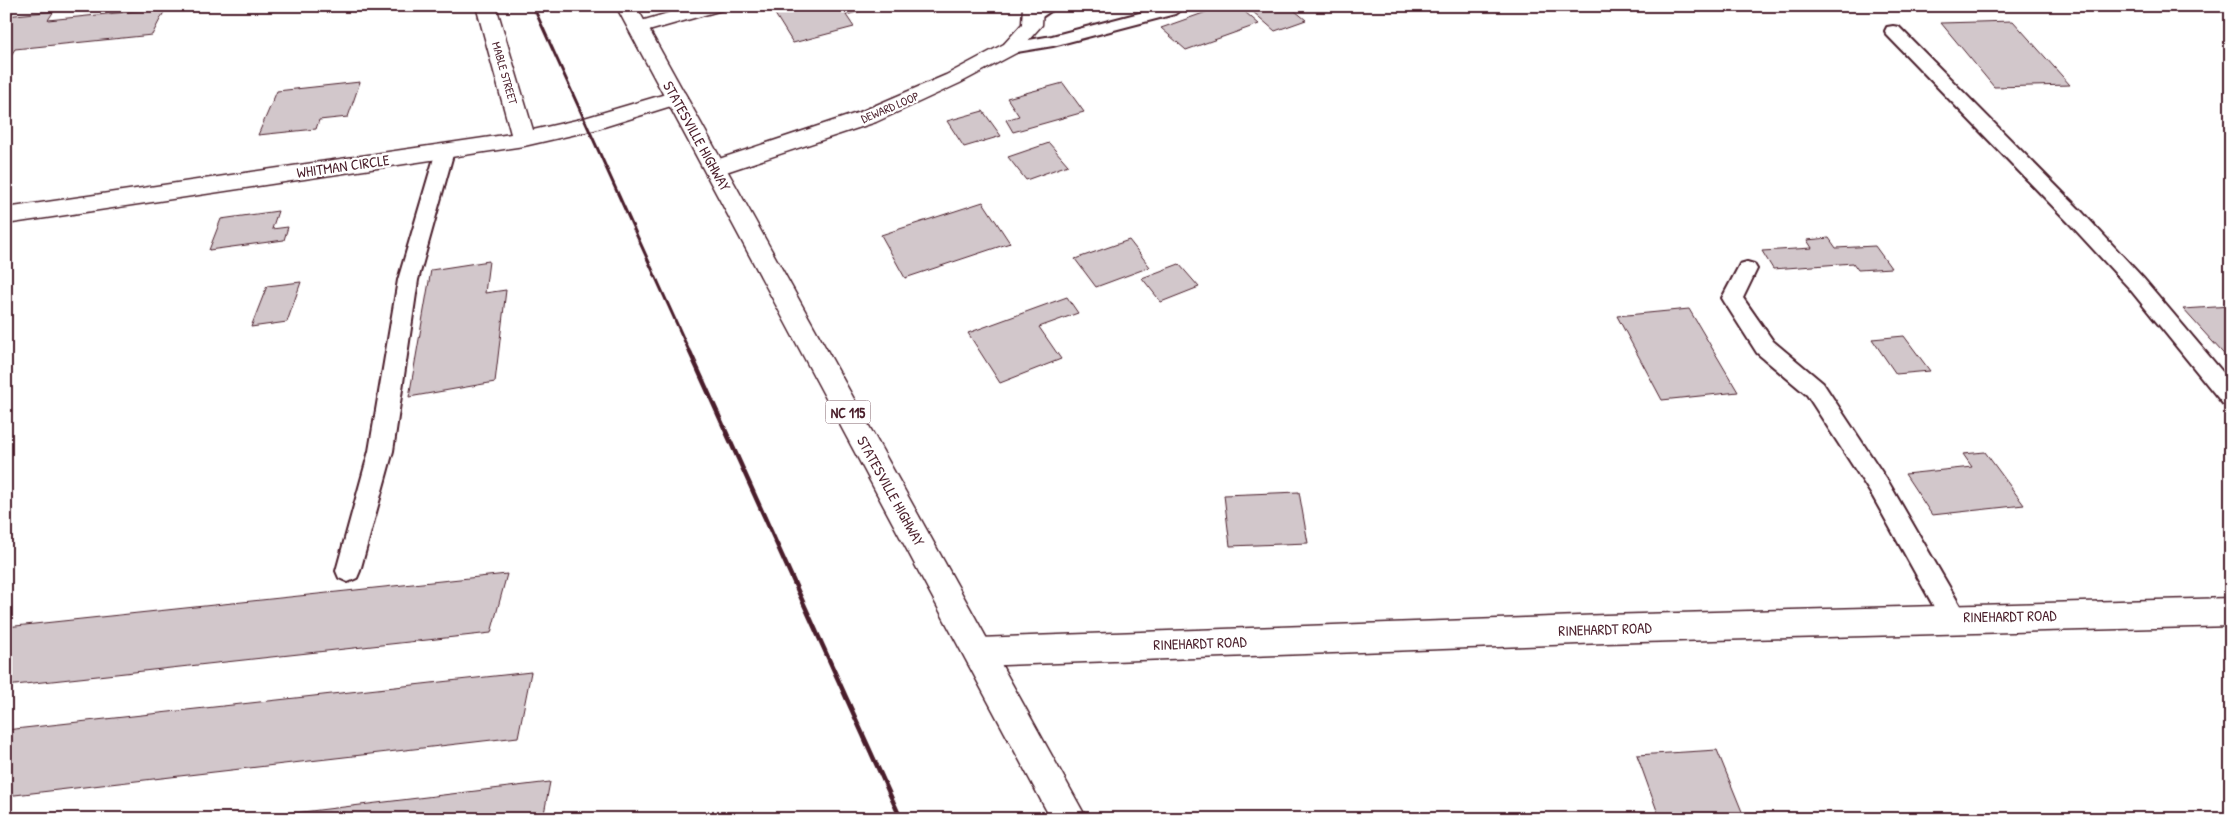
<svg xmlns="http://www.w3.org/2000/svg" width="2237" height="825" viewBox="0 0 2237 825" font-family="'Patrick Hand',sans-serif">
<rect width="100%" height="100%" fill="#fff"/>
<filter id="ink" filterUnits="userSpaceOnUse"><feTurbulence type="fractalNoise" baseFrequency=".02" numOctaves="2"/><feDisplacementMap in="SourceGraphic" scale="10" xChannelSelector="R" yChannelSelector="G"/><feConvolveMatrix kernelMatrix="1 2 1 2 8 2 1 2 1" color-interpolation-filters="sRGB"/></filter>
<g filter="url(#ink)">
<g fill="#d2c7cb" stroke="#4a1f2b">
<polygon points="806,6 875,6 876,7 846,15 854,27 793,43 775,14"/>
<polygon points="1223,6 1238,6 1259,24 1186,50 1161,28"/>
<polygon points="1266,6 1289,6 1306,20 1275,31 1252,11"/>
<polygon points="166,8 152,35 15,49 6,63 6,16 54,11 48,20"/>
<polygon points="2013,21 2070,85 1994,87 1941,23"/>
<polygon points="360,82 348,117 319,120 316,129 258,135 277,91"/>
<polygon points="1063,83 1084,112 1013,132 1006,120 1019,116 1007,98"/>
<polygon points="983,111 1001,136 964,147 947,121"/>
<polygon points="1049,143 1068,165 1026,180 1008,157"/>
<polygon points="983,202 1010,243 905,278 881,235"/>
<polygon points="278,211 272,229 288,227 284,240 209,250 221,219"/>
<polygon points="1829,238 1836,248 1875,246 1891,268 1858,270 1853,263 1773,269 1762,251 1812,248 1807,240"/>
<polygon points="1129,240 1150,267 1096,287 1075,259"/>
<polygon points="489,261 485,293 506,290 495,382 409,397 431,270"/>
<polygon points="1179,264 1199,287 1161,302 1142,278"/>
<polygon points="301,282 287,322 251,327 267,286"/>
<polygon points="1067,297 1078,313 1039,327 1061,359 1000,383 968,333"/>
<polygon points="2231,306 2231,362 2183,309"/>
<polygon points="1689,309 1738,392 1662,400 1617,316"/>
<polygon points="1904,336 1930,371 1896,374 1872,339"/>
<polygon points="1985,452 2024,505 1932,515 1905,474 1972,467 1963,454"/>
<polygon points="1299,492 1308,543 1230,546 1224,495"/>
<polygon points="507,574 491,633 6,686 6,627"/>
<polygon points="531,672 518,737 6,796 6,730"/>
<polygon points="1717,750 1745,819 1660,819 1637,755"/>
<polygon points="550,782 543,819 245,819"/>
</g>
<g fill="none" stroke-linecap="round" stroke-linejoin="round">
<g stroke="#4a1f2b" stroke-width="4">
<g id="lane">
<polygon points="1038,6 1058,6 1039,19 1027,19 1025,16"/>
<polygon points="1166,6 1186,6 1175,14 1053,46 1011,53 1005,52 1003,48 1005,44 1052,36"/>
<polygon points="1893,26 1899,27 2083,213 2143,278 2231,382 2231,406 2223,404 2129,288 2069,223 1887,35 1885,31 1887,27"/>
<polygon points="445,145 452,147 454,151 418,280 393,451 360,571 357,578 348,582 339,578 336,571 369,451 398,280 436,151 438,147"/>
<polygon points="1747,262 1754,264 1757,269 1743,298 1773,341 1823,383 1889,483 1962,609 1966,617 1962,625 1953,628 1944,625 1873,497 1807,395 1757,353 1725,303 1722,298 1740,264"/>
</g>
</g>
<g stroke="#4a1f2b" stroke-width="3">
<g id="street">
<polygon points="476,6 496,6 533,130 581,119 676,91 684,92 687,97 684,102 594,130 524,146 6,224 6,208 511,134"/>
<polygon points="692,6 725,6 722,10 638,34 631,32 628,28 631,24"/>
<polygon points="1023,6 1043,6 1042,25 1018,52 960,83 876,122 723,173 715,175 707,173 704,168 707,163 860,112 946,75 1004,44 1022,24"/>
<polygon points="2231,598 2231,626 1605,643 979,666 968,662 963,652 968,642 979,638 1605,615"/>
</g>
</g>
<g stroke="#4a1f2b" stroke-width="3">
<polygon id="primary" points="616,6 636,6 1087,819 1051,819"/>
</g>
<use href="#lane" fill="#fff" fill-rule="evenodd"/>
<use href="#street" fill="#fff" fill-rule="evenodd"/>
<use href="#primary" fill="#fff" fill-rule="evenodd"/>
<polyline stroke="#4a1f2b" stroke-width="3" points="533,6 690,353"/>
<polyline stroke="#4a1f2b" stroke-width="4.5" points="690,352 901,819"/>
</g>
</g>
<g text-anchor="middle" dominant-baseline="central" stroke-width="4.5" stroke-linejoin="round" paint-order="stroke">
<g font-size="12" fill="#4a1f2b" stroke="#fff">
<text transform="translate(505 73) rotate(74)">MABLE STREET</text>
<text transform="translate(890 107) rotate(-23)">DEWARD LOOP</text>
</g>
<rect fill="#fff" stroke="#80626b" stroke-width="1" x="825.5" y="400.5" width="45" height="23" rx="4"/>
<g font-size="14" font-weight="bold" fill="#4a1f2b">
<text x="848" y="412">NC 115</text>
</g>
<g font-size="15" fill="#4a1f2b" stroke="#fff">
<text transform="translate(697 136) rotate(61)">STATESVILLE HIGHWAY</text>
<text transform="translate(343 166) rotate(-8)">WHITMAN CIRCLE</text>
<text transform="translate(891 491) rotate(61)">STATESVILLE HIGHWAY</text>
<text transform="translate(2010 616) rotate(-1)">RINEHARDT ROAD</text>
<text transform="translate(1605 629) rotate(-2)">RINEHARDT ROAD</text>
<text transform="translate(1200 643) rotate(-2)">RINEHARDT ROAD</text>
</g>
</g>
<rect width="2237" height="825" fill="none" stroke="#fff" stroke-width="25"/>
<rect x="12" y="12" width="2212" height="800" fill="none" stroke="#4a1f2b" stroke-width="2" filter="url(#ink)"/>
</svg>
